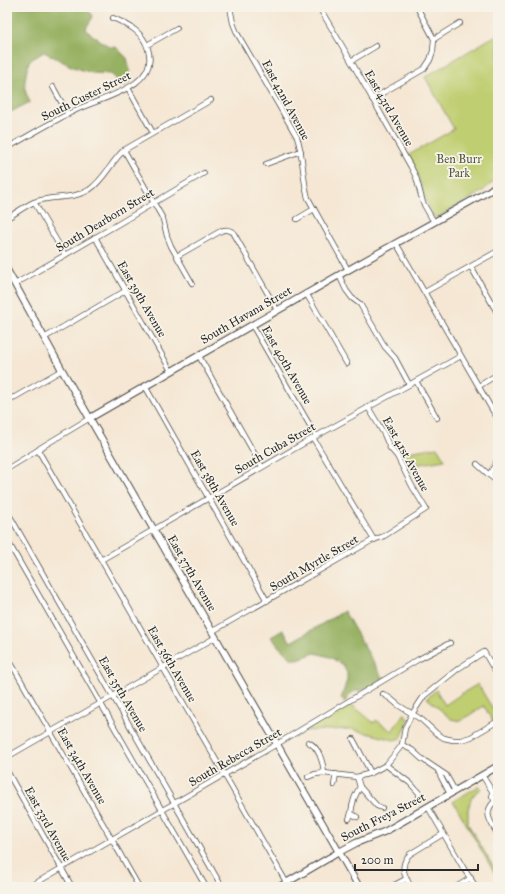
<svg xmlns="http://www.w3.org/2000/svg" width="505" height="894" viewBox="0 0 505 894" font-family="'IM FELL Great Primer',serif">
<rect width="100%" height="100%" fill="#f7f3e8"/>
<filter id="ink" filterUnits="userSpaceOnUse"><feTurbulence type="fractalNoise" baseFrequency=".025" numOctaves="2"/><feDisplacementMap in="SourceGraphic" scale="8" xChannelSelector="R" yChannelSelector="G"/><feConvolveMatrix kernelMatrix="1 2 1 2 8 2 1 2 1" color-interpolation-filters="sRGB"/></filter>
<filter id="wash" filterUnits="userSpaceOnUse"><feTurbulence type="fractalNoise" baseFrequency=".012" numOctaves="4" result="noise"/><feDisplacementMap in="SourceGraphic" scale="16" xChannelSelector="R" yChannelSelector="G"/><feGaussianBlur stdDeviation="0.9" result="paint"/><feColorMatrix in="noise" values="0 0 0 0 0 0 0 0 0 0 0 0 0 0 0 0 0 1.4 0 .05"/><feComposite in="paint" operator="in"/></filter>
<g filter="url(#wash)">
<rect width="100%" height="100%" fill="#f5e7d4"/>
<g fill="#bfce70" stroke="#757c4e">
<path d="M498 34V178L487 187 483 191 436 218 434 217C426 205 423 192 419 179 416 170 412 163 407 156L454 129 425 77Z"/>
<polygon points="437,447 445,460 408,466 402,453"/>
<polygon points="478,684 498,718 493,722 484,706 460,721 451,719 427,698 436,690 445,705 461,694"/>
<path d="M351 704 374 723 376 720 392 731 404 713C412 719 404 731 401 738L394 740 351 729 304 731Z"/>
<polygon points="479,786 481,789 476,792 471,799 468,810 468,824 494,868 498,871 498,879 453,801"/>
</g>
<g fill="#97b162" stroke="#616e46">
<path d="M13 7H83L92 14 93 17 86 28 88 32 110 47H116L127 58 132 80 122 86 111 74 92 73 73 67 44 52 29 61C26 77 21 86 30 102L7 114V10Z"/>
<polygon points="344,611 383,679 363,690 355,691 349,695 347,700 344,702 341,699 347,680 347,673 343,665 330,657 315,653 298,659 292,659 280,648 271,637 283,630 291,642"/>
</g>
</g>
<g filter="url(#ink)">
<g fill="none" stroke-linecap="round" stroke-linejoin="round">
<g stroke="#494744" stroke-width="6">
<g id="street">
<path d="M230 7 233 23 237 33 297 137C304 157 302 178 308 198L348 270"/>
<polyline points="319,7 351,61 411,167 416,177 423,203 434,222"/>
<polyline points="434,39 460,23"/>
<polyline points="147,45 177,28"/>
<polyline points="351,61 376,46"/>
<polyline points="53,87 68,114"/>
<polyline points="128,88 153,133"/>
<polyline points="372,99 424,69 430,60 433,51 434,39 417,7"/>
<path d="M7 148C30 135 53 121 76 110 100 98 160 87 148 49 143 32 129 25 113 18"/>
<polyline points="124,150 163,219 167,236 171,246 192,283"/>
<polyline points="266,164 301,151"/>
<polyline points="34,202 65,255"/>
<path d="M7 218C16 213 25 206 34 202 52 195 72 200 89 190 104 180 111 162 124 150L211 100"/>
<polyline points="297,219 314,209"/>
<polyline points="95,237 171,371"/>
<polyline points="396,243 494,413 498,418"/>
<path d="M177 256 219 232C224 229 227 229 233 232L277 310"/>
<polyline points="471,267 498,314"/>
<polyline points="339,275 346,290 352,298 360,304 385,347 395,358 409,384"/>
<polyline points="15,284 120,223 204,173"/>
<polyline points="425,292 498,251"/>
<polyline points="306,293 347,364"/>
<polyline points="252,325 316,436"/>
<polyline points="44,338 125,291"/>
<polyline points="199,356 262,467"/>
<polyline points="416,381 437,418"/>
<polyline points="145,386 267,601"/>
<polyline points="479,386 498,374"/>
<polyline points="7,399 15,397 62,370"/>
<polyline points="313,438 374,540"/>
<polyline points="38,450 289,887"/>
<polyline points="477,464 489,475 495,465 498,457"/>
<polyline points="7,469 38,450 40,448 90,418"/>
<polyline points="489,475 498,482"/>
<polyline points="7,511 222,887"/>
<polyline points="7,540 206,887"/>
<polyline points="101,560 313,438 461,356"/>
<polyline points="213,631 371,541 384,536 426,509 412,486 397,456 390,448 384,434 368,407"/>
<polyline points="7,656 139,887"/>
<polyline points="383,694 391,699 398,705 422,720 436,733 444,738 453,740 461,740 471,737 498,721"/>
<polyline points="353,739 371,773"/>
<path d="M308 742C319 747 323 762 324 773"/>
<polyline points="402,745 412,750 422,759 446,775 455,791"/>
<polyline points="7,757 216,637"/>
<polyline points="386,765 410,783 419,793 419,796"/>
<polyline points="438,770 441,777 450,794"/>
<polyline points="7,771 72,887"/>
<path d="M482 775 492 791V796L495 801C482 813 491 822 498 835"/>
<polyline points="308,777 315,774 324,773 357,777 371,773 386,765 402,745 405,728 412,714 424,696 459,668 484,652 498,676"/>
<polyline points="334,785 336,774"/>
<polyline points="360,787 377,806 382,808"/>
<polyline points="428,807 464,869 476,887"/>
<polyline points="352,814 357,817"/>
<path d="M349 819C352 813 351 809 353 803 354 797 357 792 360 787L357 777"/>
<polyline points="29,887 277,744 419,659 450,643"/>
<polyline points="391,887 406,879"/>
<path d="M411 887C404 875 399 865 410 854L443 834"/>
<polyline points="456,887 471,878"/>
</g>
</g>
<g stroke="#494744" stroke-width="8">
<g id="secondary">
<polyline points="7,270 62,370 359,887"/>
<polyline points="90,418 348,270 434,222 489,191 498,184"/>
<polyline points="279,887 339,852 356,843 386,831 498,766"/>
</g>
</g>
<use href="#street" stroke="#fff" stroke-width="4.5"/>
<use href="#secondary" stroke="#fff" stroke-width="6"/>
</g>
</g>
<g text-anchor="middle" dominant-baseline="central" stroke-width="3.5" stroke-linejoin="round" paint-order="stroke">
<g font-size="12" fill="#2b2b2b" stroke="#f7f3e8">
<text transform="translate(86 96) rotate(-26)">South Custer Street</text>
<text transform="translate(286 100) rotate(62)">East 42nd Avenue</text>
<text transform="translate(389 108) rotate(60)">East 43rd Avenue</text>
<text transform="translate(105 220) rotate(-31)">South Dearborn Street</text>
<text transform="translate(142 299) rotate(60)">East 39th Avenue</text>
<text transform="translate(246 315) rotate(-30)">South Havana Street</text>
<text transform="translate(287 365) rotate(60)">East 40th Avenue</text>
<text transform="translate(275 448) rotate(-30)">South Cuba Street</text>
<text transform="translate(406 454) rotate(61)">East 41st Avenue</text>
<text transform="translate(215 488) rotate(60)">East 38th Avenue</text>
<text transform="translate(314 563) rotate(-30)">South Myrtle Street</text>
<text transform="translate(192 573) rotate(60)">East 37th Avenue</text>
<text transform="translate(172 664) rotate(60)">East 36th Avenue</text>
<text transform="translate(123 694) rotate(60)">East 35th Avenue</text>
<text transform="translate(235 757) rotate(-30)">South Rebecca Street</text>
<text transform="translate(82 766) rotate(60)">East 34th Avenue</text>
<text transform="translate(383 817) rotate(-27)">South Freya Street</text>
<text transform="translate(48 824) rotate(61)">East 33rd Avenue</text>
</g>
<g font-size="12" fill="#50543c" stroke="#f7f3e8">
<text x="459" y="159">Ben Burr<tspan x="459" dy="14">Park</tspan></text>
</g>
</g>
<rect width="505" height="894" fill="none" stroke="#f7f3e8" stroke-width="24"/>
<path d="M355 864v6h123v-6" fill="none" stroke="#2b2b2b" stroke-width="2"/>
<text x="361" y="864" font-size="12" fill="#2b2b2b" stroke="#f7f3e8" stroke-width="3" paint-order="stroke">200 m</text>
</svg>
